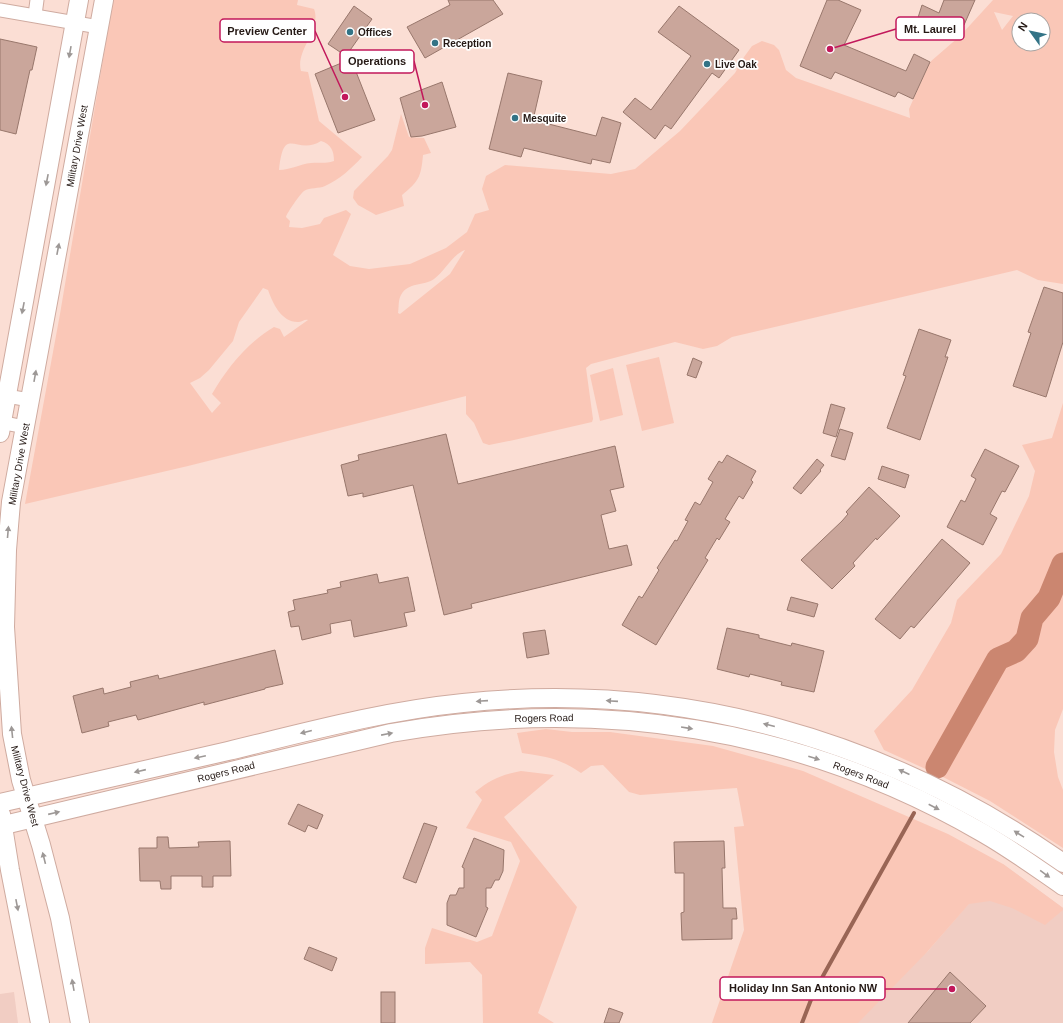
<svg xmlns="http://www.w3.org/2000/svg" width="1063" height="1023" viewBox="0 0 1063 1023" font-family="Arial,sans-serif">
<rect width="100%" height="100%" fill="#fbded4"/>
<g fill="#f1cdc3">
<polygon points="1003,864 1063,908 1063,1023 844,1023 928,951"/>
<polygon points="14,992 18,1023 0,1023 0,994"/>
</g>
<g fill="#fac7b7" fill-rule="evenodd">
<path d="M113 0H298L297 5 314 9C322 30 295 50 301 71L308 72 319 121 362 157C351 169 340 179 325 186 319 189 310 187 304 191 300 194 287 213 286 217L290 221 289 227 302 228 320 224 324 218 346 210 351 214 333 255 350 266 369 269 410 264 446 248 467 232 475 214 489 210 482 189 486 176 505 165 611 174 635 169 680 131 735 73 744 57 752 46 762 41 774 45 779 50 786 70 796 78 910 118 909 109 930 62 960 36 993 0H1063V284L1038 280 1017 270 732 337 717 346 703 349 675 342 591 364 586 368 593 419 592 422 514 440 489 445 483 443 474 423 466 414V396L188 466 25 504 60 314ZM994 12 1013 16 1002 30ZM1019 20H1043V44H1019ZM321 141C331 144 334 151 334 161 324 164 321 162 311 163 300 164 290 170 279 170 284 122 296 157 321 141ZM465 250 450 274 400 314 398 313C399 308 398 300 401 295 408 282 424 286 434 279 444 272 453 254 465 250ZM263 288 268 290C273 304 282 323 299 322 303 322 304 319 308 320L284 337 280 329 274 327C248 342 227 368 212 394L221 403 212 413 190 383 200 378 209 370 233 341 239 322Z"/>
<path d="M401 114 409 137 424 138 431 153 423 155C421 177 419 181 402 195L404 206 376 215 358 205 353 198 354 191 388 156 392 150Z"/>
<polygon points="659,357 674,423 642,431 626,365"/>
<polygon points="613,368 623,415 600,421 590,375"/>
<polygon points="1063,403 1063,709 1055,730 1054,752 1058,777 1063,790 1063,848 990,801 941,776 884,750 874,731 912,690 951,623 957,600 1001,554 1029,496 1035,471 1022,445 1052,438"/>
<path d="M546 729 572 732H610L713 746 803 771 948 834 1003 864 1063 908V910L1045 925 1012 908 990 901 969 904 928 951 858 1023H712L744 930 734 827 744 826 737 788 640 795 629 792 603 765 591 766 581 773C559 758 547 757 522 753L517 733Z"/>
<path d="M521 771 554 775 504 817 577 907 538 1013 554 1023H483L482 975 470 962 425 964V948L432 928 477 942 492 936 520 861 511 842 466 828 482 800 475 792C491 779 501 775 521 771Z"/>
</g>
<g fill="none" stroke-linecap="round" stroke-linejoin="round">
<polyline stroke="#996555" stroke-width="4" points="802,1023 814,992 914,813"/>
<polyline stroke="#cb8670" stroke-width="23" points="937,767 998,659 1016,651 1027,639 1032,618 1049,598 1063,564"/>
</g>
<g fill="#caa69b" stroke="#98776c">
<polygon points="448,0 493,0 503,14 425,58 407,27 450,5"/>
<polygon points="827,0 838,0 861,10 844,45 906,71 914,54 930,62 913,99 898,92 895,97 835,72 831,79 800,66"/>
<polygon points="944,0 975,0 964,25 959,24 953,39 916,24 922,5 939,13"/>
<polygon points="354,6 372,19 346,56 328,44"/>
<polygon points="679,6 739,50 719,78 712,73 671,129 665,125 655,139 623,112 635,98 651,110 691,56 658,32"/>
<polygon points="0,39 37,47 32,70 30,70 16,134 0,130"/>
<polygon points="351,59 375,120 338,133 315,74"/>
<polygon points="508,73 542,81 533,120 596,136 602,117 621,123 610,163 592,159 591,164 524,148 521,157 489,149"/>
<polygon points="442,82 456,127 422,136 411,137 400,98"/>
<polygon points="1044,287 1063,293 1063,342 1046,397 1013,386 1031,333 1028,332"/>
<polygon points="919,329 951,340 945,357 948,357 920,440 887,428 906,376 903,375"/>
<polygon points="693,358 702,362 696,378 687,375"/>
<polygon points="831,404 845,408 836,437 823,433"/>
<polygon points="840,429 853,433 845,460 831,456"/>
<polygon points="446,434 458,484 615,446 624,487 610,490 616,511 601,515 609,549 627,545 632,565 471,604 472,608 444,615 413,485 363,497 363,493 348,496 341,465 359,460 358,455"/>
<polygon points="985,449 1019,466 1005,492 1002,491 990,514 997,518 983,545 947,527 961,500 965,502 976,479 971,476"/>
<polygon points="727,455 756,471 751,480 753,482 743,499 739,496 725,519 730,522 719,540 717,538 705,558 708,560 656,645 622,625 639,596 642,598 659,570 657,568 675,540 677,541 688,521 685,520 695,502 700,505 713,482 708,479 719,461 722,463"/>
<polygon points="817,459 824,465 820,470 821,471 801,494 793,488"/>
<polygon points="882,466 909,475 905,488 878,479"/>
<polygon points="869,487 900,516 877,540 876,538 853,563 855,566 832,589 801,560 842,521 848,514 846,512"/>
<polygon points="942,539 970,563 914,628 911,626 900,639 875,619"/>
<polygon points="377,574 379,583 408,577 415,611 404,613 407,626 354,637 351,620 330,624 331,633 302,640 299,626 291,627 288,612 295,610 293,600 328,593 327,590 341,587 340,582"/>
<polygon points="791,597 818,604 814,617 787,610"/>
<polygon points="727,628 759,635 759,638 791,646 792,643 824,651 814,692 781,685 782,682 750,674 749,677 717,669"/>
<polygon points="545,630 549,654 527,658 523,633"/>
<polygon points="275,650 283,684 265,688 265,689 204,705 204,702 138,720 136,715 108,722 109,726 82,733 73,696 103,688 104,694 131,687 130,682 158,675 159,679"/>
<polygon points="298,804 323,815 317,829 308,825 305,832 288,824"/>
<polygon points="424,823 437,827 416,883 403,878"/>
<polygon points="157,837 168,837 169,848 199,847 198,842 230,841 231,876 213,876 213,887 202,887 202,876 171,876 171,889 161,889 160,881 140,881 139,848 157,848"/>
<polygon points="474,838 504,850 503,871 499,880 495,880 491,888 486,888 486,907 488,908 476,937 447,925 447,903 450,895 456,895 459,888 464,888 464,868 462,867"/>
<polygon points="724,841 725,868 722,868 723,908 736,908 737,919 732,919 732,939 682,940 681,913 684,912 684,873 675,873 674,842"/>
<polygon points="309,947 337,958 332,971 304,959"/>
<polygon points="950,972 986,1006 970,1023 908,1023"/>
<rect x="381" y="992" width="14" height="31"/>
<polygon points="609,1008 623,1013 619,1023 604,1023"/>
</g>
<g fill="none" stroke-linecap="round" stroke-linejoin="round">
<g stroke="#cfaba0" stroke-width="15">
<g id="minor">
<polyline points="0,10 99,27"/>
<polyline points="35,15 37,0"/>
<polyline points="0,395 30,400"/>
<polyline points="0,422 25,427"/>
</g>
</g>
<g stroke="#cfaba0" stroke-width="20">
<g id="secondary">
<polyline points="0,433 79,0"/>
<path d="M0 803C76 786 152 769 228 751 306 732 383 711 463 703 679 680 886 739 1063 863"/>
<polyline points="1,814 10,870 40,1023"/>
<path d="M0 826 391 733C597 696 801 727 983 833 1011 849 1037 868 1063 886"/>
<polyline points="80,1023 60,918 41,845 21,780 12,734 5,627 7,550 11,502 104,0"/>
</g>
</g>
<use href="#minor" stroke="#fff" stroke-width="13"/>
<use href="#secondary" stroke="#fff" stroke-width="18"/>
</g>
<defs><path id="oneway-solid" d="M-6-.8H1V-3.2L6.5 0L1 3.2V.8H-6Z"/></defs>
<g fill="#9d9896">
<use href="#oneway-solid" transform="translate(70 52) rotate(100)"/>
<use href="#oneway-solid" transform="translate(47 180) rotate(101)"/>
<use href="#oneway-solid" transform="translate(58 249) rotate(-79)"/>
<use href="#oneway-solid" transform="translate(23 308) rotate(101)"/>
<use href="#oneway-solid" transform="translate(35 376) rotate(-80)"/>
<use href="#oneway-solid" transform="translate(8 532) rotate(-85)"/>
<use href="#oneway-solid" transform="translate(482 701) rotate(176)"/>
<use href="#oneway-solid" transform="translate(612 701) rotate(-176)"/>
<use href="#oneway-solid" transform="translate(769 725) rotate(-166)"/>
<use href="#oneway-solid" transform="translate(687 728) rotate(9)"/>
<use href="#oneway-solid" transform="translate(12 732) rotate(-96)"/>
<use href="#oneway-solid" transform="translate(306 732) rotate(166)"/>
<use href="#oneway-solid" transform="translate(387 734) rotate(-11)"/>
<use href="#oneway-solid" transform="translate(200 757) rotate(168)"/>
<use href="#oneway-solid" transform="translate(814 758) rotate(18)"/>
<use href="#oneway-solid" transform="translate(140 771) rotate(167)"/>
<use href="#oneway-solid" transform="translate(904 772) rotate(-156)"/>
<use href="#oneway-solid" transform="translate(934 807) rotate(27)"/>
<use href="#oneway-solid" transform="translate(54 813) rotate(-13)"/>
<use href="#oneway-solid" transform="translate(1019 834) rotate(-148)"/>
<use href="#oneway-solid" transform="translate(44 858) rotate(-104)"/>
<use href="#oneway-solid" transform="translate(1045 874) rotate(36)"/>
<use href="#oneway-solid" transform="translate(17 905) rotate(79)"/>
<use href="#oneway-solid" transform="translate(73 985) rotate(-100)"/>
</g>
<g fill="#327386" stroke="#fff" stroke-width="1.5">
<circle cx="350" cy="32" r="4"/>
<circle cx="435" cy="43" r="4"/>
<circle cx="707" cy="64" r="4"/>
<circle cx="515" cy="118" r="4"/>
</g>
<g text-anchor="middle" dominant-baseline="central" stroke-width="3.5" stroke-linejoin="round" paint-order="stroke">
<g font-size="10" font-weight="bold" fill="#251915" stroke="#fff" text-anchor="start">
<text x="358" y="32">Offices</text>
<text x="443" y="43">Reception</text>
<text x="715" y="64">Live Oak</text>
<text x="523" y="118">Mesquite</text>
</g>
<g font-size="10" fill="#251915" stroke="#fff">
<text transform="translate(77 146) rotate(-80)">Military Drive West</text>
<text transform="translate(19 464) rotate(-80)">Military Drive West</text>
<text transform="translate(544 718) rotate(-1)">Rogers Road</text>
<text transform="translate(226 772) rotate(-14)">Rogers Road</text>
<text transform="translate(861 775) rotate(21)">Rogers Road</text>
<text transform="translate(25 786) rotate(75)">Military Drive West</text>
</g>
</g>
<path fill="none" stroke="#c2185b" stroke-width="1.5" d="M830 49L896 29M345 97L315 31M425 105L414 61M952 989L885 989"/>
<g fill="#c2185b" stroke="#fff" stroke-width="1.5">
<circle cx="830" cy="49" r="4"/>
<circle cx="345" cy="97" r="4"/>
<circle cx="425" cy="105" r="4"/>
<circle cx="952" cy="989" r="4"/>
</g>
<g fill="#fff" stroke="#c2185b" stroke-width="1.5">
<rect x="896" y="17" width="68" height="23" rx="4"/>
<rect x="220" y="19" width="95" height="23" rx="4"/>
<rect x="340" y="50" width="74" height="23" rx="4"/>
<rect x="720" y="977" width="165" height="23" rx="4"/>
</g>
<g font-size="11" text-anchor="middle" font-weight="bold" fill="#251915">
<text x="930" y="33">Mt. Laurel</text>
<text x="267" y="35">Preview Center</text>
<text x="377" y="65">Operations</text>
<text x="803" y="992">Holiday Inn San Antonio NW</text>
</g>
<g transform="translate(1031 32) rotate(303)"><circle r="19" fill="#ffffff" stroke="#a8a3a1"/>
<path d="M0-3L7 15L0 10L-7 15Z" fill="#327386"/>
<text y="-6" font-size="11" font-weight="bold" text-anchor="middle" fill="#251915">N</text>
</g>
</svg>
